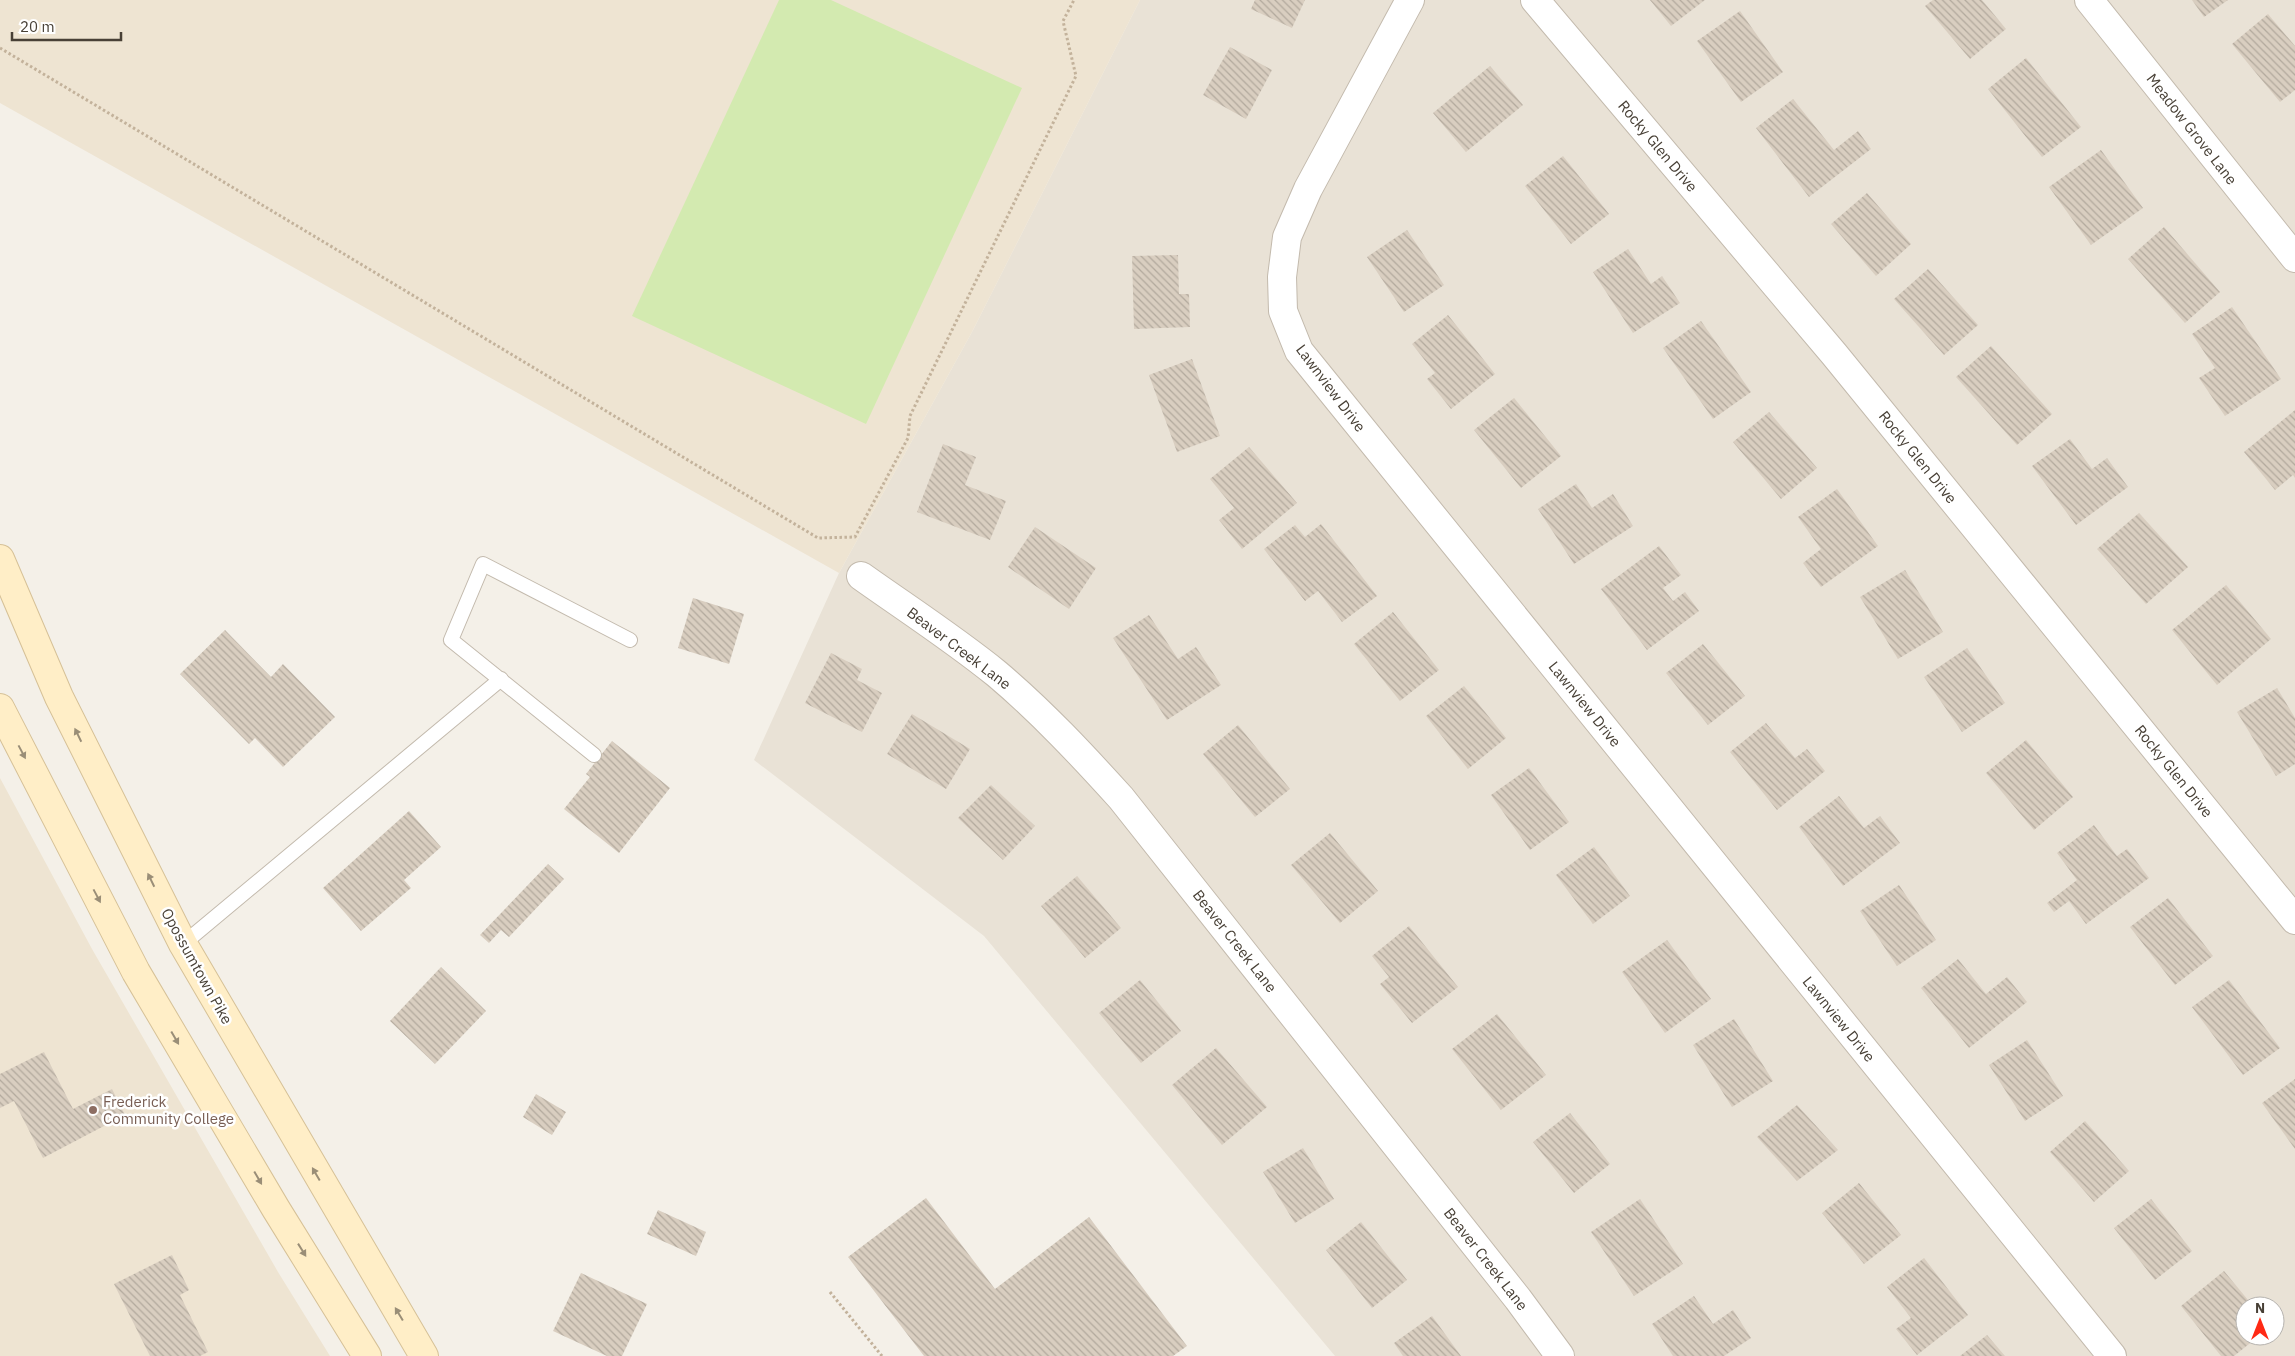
<svg xmlns="http://www.w3.org/2000/svg" width="2295" height="1356" viewBox="0 0 2295 1356" font-family="'IBM Plex Sans',sans-serif">
<defs>
<pattern id="building-back-hatch" width="6" height="6" patternUnits="userSpaceOnUse" patternTransform="scale(1.25)"><rect width="6" height="6" fill="#d9cec0"/><path d="M-1 5l2 2M0 0l6 6M5-1l2 2" fill="none" stroke="#b2a99d"/></pattern>
</defs>
<rect width="100%" height="100%" fill="#f4f0e8"/>
<path fill="#e9e2d6" fill-rule="evenodd" d="M1140 0H2295V1356H1335L984 936 754 760 839 573 972 332ZM2245 1306H2275V1336H2245Z"/>
<g fill="#eee4d2">
<polygon points="0,0 1140,0 972,332 839,573 0,103"/>
<polygon points="0,778 92,949 278,1272 330,1356 0,1356"/>
</g>
<polygon fill="#d3eab0" points="779,0 831,0 1022,88 866,424 632,316"/>
<g fill="url(#building-back-hatch)">
<polygon points="1255,0 1305,0 1292,28 1251,9"/>
<polygon points="1650,0 1705,0 1671,26"/>
<polygon points="1933,0 1982,0 2006,29 1970,59 1925,6"/>
<polygon points="2192,0 2228,0 2204,17"/>
<polygon points="1740,11 1783,72 1741,102 1697,41"/>
<polygon points="2268,14 2295,46 2295,90 2280,102 2232,44"/>
<polygon points="1230,47 1272,70 1246,119 1203,95"/>
<polygon points="2026,58 2081,127 2042,157 1988,89"/>
<polygon points="1490,66 1523,105 1466,152 1433,113"/>
<polygon points="1793,99 1834,150 1858,131 1871,149 1809,197 1756,128"/>
<polygon points="2101,150 2143,208 2091,245 2049,187"/>
<polygon points="1563,156 1609,214 1571,244 1525,186"/>
<polygon points="1867,193 1911,244 1876,276 1831,224"/>
<polygon points="2164,227 2220,292 2185,323 2128,259"/>
<polygon points="1407,230 1444,285 1404,312 1367,257"/>
<polygon points="1628,249 1651,284 1662,276 1680,303 1633,333 1593,272"/>
<polygon points="1178,255 1179,294 1189,294 1190,327 1134,329 1132,256"/>
<polygon points="1928,269 1978,325 1944,355 1894,299"/>
<polygon points="2232,307 2281,379 2225,416 2199,378 2215,368 2192,334"/>
<polygon points="1448,315 1495,374 1451,409 1427,379 1435,373 1412,344"/>
<polygon points="1701,321 1751,392 1713,419 1663,348"/>
<polygon points="1991,346 2052,414 2017,445 1956,377"/>
<polygon points="1192,359 1220,436 1177,452 1149,375"/>
<polygon points="1514,398 1561,456 1521,488 1474,430"/>
<polygon points="2295,410 2295,478 2293,475 2275,490 2244,452"/>
<polygon points="1769,412 1817,468 1781,499 1733,442"/>
<polygon points="2070,439 2092,469 2107,458 2128,487 2076,525 2032,466"/>
<polygon points="943,444 976,457 965,485 1006,501 990,540 917,512"/>
<polygon points="1249,447 1297,503 1242,549 1219,520 1234,508 1210,479"/>
<polygon points="1576,484 1592,508 1613,494 1633,526 1574,564 1538,509"/>
<polygon points="1837,489 1878,546 1821,587 1803,563 1821,549 1798,517"/>
<polygon points="2139,513 2188,567 2146,604 2097,549"/>
<polygon points="1321,524 1377,596 1342,622 1318,591 1305,601 1264,549 1295,525 1305,537"/>
<polygon points="1035,527 1096,568 1069,609 1008,567"/>
<polygon points="1659,546 1681,575 1663,588 1673,601 1685,592 1699,611 1647,650 1601,589"/>
<polygon points="1905,570 1943,632 1898,659 1860,597"/>
<polygon points="2226,585 2271,639 2217,685 2172,630"/>
<polygon points="693,598 744,614 729,664 678,648"/>
<polygon points="1393,612 1439,670 1400,701 1354,644"/>
<polygon points="1149,615 1178,659 1196,647 1221,685 1167,720 1113,638"/>
<polygon points="225,630 271,677 283,664 335,717 283,767 255,738 249,744 180,674"/>
<polygon points="1703,644 1745,696 1708,725 1666,673"/>
<polygon points="1967,648 2005,703 1962,732 1924,677"/>
<polygon points="831,653 862,669 857,680 882,693 862,732 805,703"/>
<polygon points="1464,686 1506,738 1468,769 1426,716"/>
<polygon points="2277,688 2295,718 2295,764 2276,776 2237,712"/>
<polygon points="912,714 970,749 946,789 887,754"/>
<polygon points="1766,723 1795,758 1807,749 1825,771 1777,810 1730,752"/>
<polygon points="1238,725 1290,789 1255,817 1203,754"/>
<polygon points="2026,740 2073,797 2034,830 1986,773"/>
<polygon points="612,741 670,788 619,853 564,809 590,777 586,774"/>
<polygon points="1529,768 1569,822 1530,850 1491,795"/>
<polygon points="991,785 1035,826 1003,860 958,818"/>
<polygon points="1839,796 1864,828 1880,816 1900,843 1843,886 1799,827"/>
<polygon points="409,811 441,847 404,880 411,888 361,931 323,888"/>
<polygon points="2094,825 2117,856 2127,849 2149,878 2086,924 2069,901 2054,912 2047,903 2077,880 2057,853"/>
<polygon points="1330,833 1378,891 1340,923 1291,865"/>
<polygon points="1594,847 1630,896 1593,924 1556,875"/>
<polygon points="548,864 564,879 509,937 501,930 489,943 480,935"/>
<polygon points="1077,876 1121,928 1085,958 1041,906"/>
<polygon points="1899,885 1936,940 1897,966 1860,911"/>
<polygon points="2168,898 2213,956 2175,985 2130,927"/>
<polygon points="1409,926 1458,987 1412,1023 1380,984 1389,977 1372,956"/>
<polygon points="1667,940 1711,999 1665,1033 1622,972"/>
<polygon points="1958,959 1986,994 2007,977 2027,1002 1969,1048 1921,988"/>
<polygon points="441,967 486,1011 435,1064 390,1021"/>
<polygon points="1140,980 1181,1031 1141,1063 1099,1013"/>
<polygon points="2229,980 2280,1048 2243,1075 2192,1007"/>
<polygon points="1497,1014 1546,1075 1501,1110 1452,1049"/>
<polygon points="1734,1019 1773,1081 1732,1107 1693,1045"/>
<polygon points="2027,1040 2063,1096 2025,1121 1989,1065"/>
<polygon points="1216,1048 1267,1107 1222,1145 1172,1085"/>
<polygon points="44,1052 73,1109 112,1089 125,1115 43,1158 14,1101 0,1108 0,1074"/>
<polygon points="2295,1079 2295,1149 2262,1103"/>
<polygon points="536,1094 566,1112 552,1135 523,1117"/>
<polygon points="1797,1105 1838,1150 1797,1181 1757,1137"/>
<polygon points="1570,1113 1610,1164 1574,1193 1533,1142"/>
<polygon points="2085,1121 2129,1171 2094,1202 2050,1152"/>
<polygon points="1303,1148 1334,1199 1295,1223 1263,1172"/>
<polygon points="1859,1183 1901,1235 1864,1264 1822,1213"/>
<polygon points="926,1198 995,1289 1089,1217 1187,1346 1173,1356 924,1356 848,1257"/>
<polygon points="1640,1199 1683,1264 1634,1296 1591,1232"/>
<polygon points="2151,1199 2192,1251 2155,1280 2114,1228"/>
<polygon points="658,1210 706,1232 696,1256 647,1234"/>
<polygon points="1361,1222 1407,1280 1372,1308 1326,1250"/>
<polygon points="172,1255 189,1290 180,1295 208,1352 200,1356 150,1356 114,1284"/>
<polygon points="1924,1258 1968,1315 1917,1355 1896,1329 1911,1318 1887,1287"/>
<polygon points="2224,1271 2253,1306 2245,1306 2245,1336 2259,1336 2234,1356 2221,1356 2181,1306"/>
<polygon points="581,1273 647,1304 622,1356 607,1356 553,1331"/>
<polygon points="1694,1296 1713,1324 1733,1310 1751,1338 1724,1356 1673,1356 1652,1324"/>
<polygon points="1432,1316 1461,1356 1403,1356 1394,1343"/>
<polygon points="1987,1335 2005,1356 1960,1356"/>
</g>
<g fill="none" stroke-linecap="round" stroke-linejoin="round">
<g stroke="#c3baad" stroke-width="16">
<g id="lane">
<polyline points="594,755 451,640 483,564 630,640"/>
<polyline points="183,944 501,679"/>
</g>
</g>
<g stroke="#c3baad" stroke-width="30">
<g id="street">
<polyline points="1410,0 1308,189 1287,237 1282,277 1283,311 1299,351 2112,1356"/>
<polyline points="1535,0 1834,354 2295,920"/>
<polyline points="2089,0 2295,258"/>
<path d="M861 576C906 608 954 639 997 674 1042 712 1082 755 1121 798L1518 1299 1560 1356"/>
</g>
</g>
<g stroke="#d6c197" stroke-width="30">
<g id="secondary">
<polyline points="0,559 59,697 183,944 424,1356"/>
<polyline points="0,708 136,972 276,1209 367,1356"/>
</g>
</g>
<g stroke="#c3b29b" stroke-width="3" stroke-dasharray="2.5 2.5" stroke-linecap="butt">
<polyline points="0,48 818,538 855,537 908,438 910,416 1076,76 1063,21 1074,0"/>
<polyline points="830,1292 882,1356"/>
</g>
<use href="#lane" stroke="#fff" stroke-width="14"/>
<use href="#street" stroke="#fff" stroke-width="28"/>
<use href="#secondary" stroke="#ffeec7" stroke-width="28"/>
</g>
<defs><path id="oneway-solid" d="M-6-.8H1V-3.2L6.5 0L1 3.2V.8H-6Z" transform="scale(1.25)"/></defs>
<g fill="#9a8e77">
<use href="#oneway-solid" transform="translate(78 735) rotate(-116)"/>
<use href="#oneway-solid" transform="translate(22 752) rotate(62)"/>
<use href="#oneway-solid" transform="translate(151 880) rotate(-116)"/>
<use href="#oneway-solid" transform="translate(97 896) rotate(62)"/>
<use href="#oneway-solid" transform="translate(175 1038) rotate(60)"/>
<use href="#oneway-solid" transform="translate(316 1174) rotate(-120)"/>
<use href="#oneway-solid" transform="translate(258 1178) rotate(60)"/>
<use href="#oneway-solid" transform="translate(302 1250) rotate(58)"/>
<use href="#oneway-solid" transform="translate(399 1314) rotate(-121)"/>
</g>
<circle fill="#8d6e63" stroke="#fff" stroke-width="2" cx="93" cy="1110" r="5"/>
<g text-anchor="middle" dominant-baseline="central" stroke-width="5" stroke-linejoin="round" paint-order="stroke">
<g font-size="15" fill="#484036" stroke="#fff">
<text transform="translate(2192 129) rotate(52)">Meadow Grove Lane</text>
<text transform="translate(1658 146) rotate(50)">Rocky Glen Drive</text>
<text transform="translate(1331 388) rotate(53)">Lawnview Drive</text>
<text transform="translate(1918 457) rotate(51)">Rocky Glen Drive</text>
<text transform="translate(959 648) rotate(37)">Beaver Creek Lane</text>
<text transform="translate(1585 704) rotate(51)">Lawnview Drive</text>
<text transform="translate(2174 771) rotate(51)">Rocky Glen Drive</text>
<text transform="translate(1235 941) rotate(52)">Beaver Creek Lane</text>
<text transform="translate(197 966) rotate(61)">Opossumtown Pike</text>
<text transform="translate(1839 1019) rotate(51)">Lawnview Drive</text>
<text transform="translate(1486 1259) rotate(52)">Beaver Creek Lane</text>
</g>
<g font-size="15" fill="#785e54" stroke="#fff" text-anchor="start">
<text x="103" y="1101">Frederick<tspan x="103" dy="17">Community College</tspan></text>
</g>
</g>
<g transform="translate(2260 1321)"><circle r="24" fill="#ffffff" stroke="#b6b3af"/>
<path d="M0-4L9 19L0 12L-9 19Z" fill="#ff2914"/>
<text y="-8" font-size="14" font-weight="bold" text-anchor="middle" fill="#484036">N</text>
</g>
<path d="M12 32v8h109v-8" fill="none" stroke="#484036" stroke-width="2.5"/>
<text x="20" y="32" font-size="15" fill="#484036" stroke="#ffffff" stroke-width="4" paint-order="stroke">20 m</text>
</svg>
